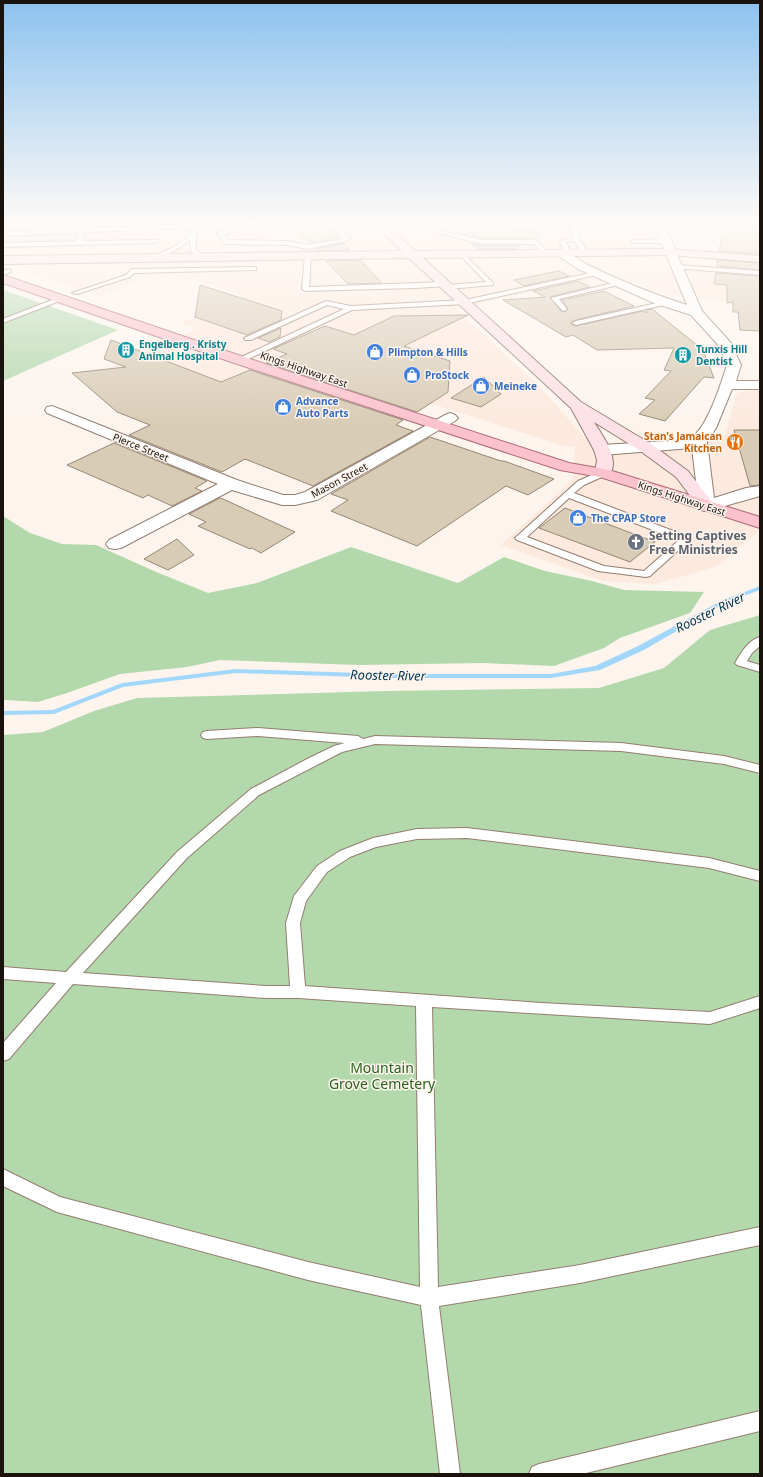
<svg xmlns="http://www.w3.org/2000/svg" width="763" height="1477" viewBox="0 0 763 1477" font-family="'Noto Sans',sans-serif">
<rect width="100%" height="100%" fill="#fdf4ee"/>
<polygon fill="#fde9de" points="3,220 647,220 661,258 692,257 760,263 760,306 663,294 632,282 548,299 539,292 500,299 456,309 539,386 587,440 613,443 644,440 659,444 725,434 737,393 751,389 760,389 760,530 718,566 656,584 603,581 501,545 573,479 575,447 564,446 392,391 305,436 102,372 198,328 179,323 244,296 194,280 146,279 100,296 3,264"/>
<g fill="#b3d8ac">
<polygon points="3,290 118,330 3,381"/>
<polygon points="3,516 30,533 62,544 96,545 154,571 208,593 257,583 351,547 458,583 504,557 545,571 592,581 624,590 704,592 690,613 620,638 604,648 554,666 483,663 358,665 220,660 187,667 120,674 67,693 38,702 5,700 3,700"/>
<polygon points="760,615 760,1474 3,1474 3,735 43,732 94,711 137,698 385,691 599,688 664,668 710,630"/>
</g>
<g fill="none" stroke-linecap="round" stroke-linejoin="round">
<polygon fill="#a3d7fa" fill-rule="evenodd" points="760,586 760,590 725,603 644,650 600,670 551,678 391,678 236,673 123,687 54,714 3,715 3,711 53,710 122,683 236,669 391,674 551,674 595,666 638,646 721,601"/>
</g>
<g fill="#d9ccb6" stroke="#948773">
<polygon points="319,220 321,220 338,238 310,243 297,230 300,230 294,223"/>
<polygon points="446,220 479,220 542,234 533,238 482,238 461,234"/>
<polygon points="733,225 760,227 760,254 719,251 724,226 732,226"/>
<polygon points="343,243 350,250 317,251 315,249"/>
<polygon points="471,243 482,246 520,246 514,249 478,249"/>
<polygon points="360,260 382,283 348,284 326,261"/>
<polygon points="718,260 760,263 760,270 717,266"/>
<polygon points="559,271 569,276 524,286 514,280"/>
<polygon points="716,273 760,276 760,331 740,330 738,312 733,312 733,302 727,303 727,285 714,284"/>
<polygon points="578,281 590,287 550,297 561,311 565,312 568,309 562,300 604,291 634,306 576,320 571,322 571,324 576,326 643,311 647,313 646,310 652,309 703,350 714,378 704,377 665,421 639,414 655,400 645,398 671,371 664,370 674,348 597,350 573,335 566,337 503,300 545,297 533,291"/>
<polygon points="200,285 282,311 281,320 247,335 195,317"/>
<polygon points="468,315 404,346 450,361 448,392 417,412 266,363 287,354 273,349 325,326 354,335 394,316"/>
<polygon points="281,328 280,337 269,342 258,338"/>
<polygon points="111,340 221,382 250,370 403,420 396,425 413,431 313,486 245,459 222,472 129,435 150,425 117,412 72,373 126,367 104,359"/>
<polygon points="484,377 501,394 481,407 451,398"/>
<polygon points="734,430 760,430 760,485 750,486"/>
<polygon points="430,437 501,461 504,461 554,479 528,495 506,486 417,546 331,511 348,500 331,494"/>
<polygon points="114,443 207,481 195,488 202,491 172,506 148,495 143,498 67,465"/>
<polygon points="220,498 223,499 295,532 261,553 252,548 250,549 198,526 206,522 189,514"/>
<polygon points="565,508 655,542 630,562 539,528"/>
<polygon points="177,539 194,555 168,570 144,559"/>
</g>
<g fill="none" stroke-linecap="round" stroke-linejoin="round">
<g stroke="#937d70" stroke-width="2">
<g id="service">
<polygon points="3,220 79,220 80,221 77,223 3,223"/>
<polygon points="218,220 231,220 194,228 85,232 82,241 157,240 157,242 155,243 3,247 3,243 76,241 79,233 3,236 3,232 194,224"/>
<polygon points="277,220 290,220 224,234 228,240 287,241 307,245 343,239 326,220 332,220 350,238 347,241 307,249 287,245 226,244 224,243 217,233"/>
<polygon points="413,220 420,220 429,228 482,240 536,240 549,253 544,254 534,244 482,244 425,230"/>
<polygon points="519,220 531,220 570,228 570,220 576,220 579,237 587,252 582,253 574,241 566,242 571,252 566,253 562,248 560,241 573,238 571,231"/>
<path d="M193 229 196 231V250L205 256V258H201L191 252 190 240C183 246 159 262 151 257L174 247 190 235V231Z"/>
<polygon points="633,240 666,239 669,241 666,243 631,243 631,241"/>
<polygon points="461,251 493,283 493,285 449,289 447,288 447,286 415,288 305,291 302,289 305,255 308,253 311,255 309,287 445,282 447,283 447,285 486,282 459,254 458,253"/>
<polygon points="677,265 760,271 760,275 675,268 675,266"/>
<polygon points="254,267 256,268 256,270 134,273 130,277 77,294 72,293 126,275 132,269"/>
<polygon points="9,269 11,270 11,272 3,275 3,271"/>
<polygon points="599,271 602,273 601,274 465,304 352,310 242,362 236,362 235,360 344,309 327,305 251,340 245,340 244,338 326,301 351,306 465,300"/>
<polygon points="621,281 623,282 623,284 559,299 567,309 564,311 562,310 551,298"/>
<polygon points="60,297 63,299 62,300 3,323 3,319"/>
<polygon points="666,301 669,303 668,304 576,325 572,323 576,321"/>
<path d="M603 470 607 473 606 475 584 485 574 493 689 537 691 539 650 576 646 577 598 571 517 540 515 538 578 481ZM569 498 679 540 644 571 604 566 527 537Z"/>
<path d="M760 637V646L752 653 747 661 760 665V672L737 665 735 663C741 653 748 640 760 637Z"/>
<polygon points="258,728 358,736 363,739 375,736 621,743 724,756 760,765 760,773 724,764 621,751 375,744 342,752 259,795 187,858 83,973 266,986 290,986 286,923 294,896 317,866 340,851 373,838 417,829 467,828 709,858 760,871 760,881 709,868 467,838 417,839 376,847 350,857 327,872 306,901 300,923 305,986 541,1003 710,1012 760,996 760,1008 710,1024 432,1007 438,1287 580,1265 760,1227 760,1245 580,1283 439,1306 460,1474 440,1474 421,1305 308,1280 57,1212 3,1186 3,1169 60,1197 308,1262 420,1287 416,1006 298,998 266,998 73,984 9,1059 3,1061 3,1043 56,983 3,979 3,967 66,972 177,852 251,789 309,758 334,746 345,743 258,736 207,739 203,738 201,735 203,732 207,731"/>
<polygon points="760,1411 760,1431 582,1474 529,1474 532,1467 539,1464"/>
</g>
</g>
<g stroke="#937d70" stroke-width="2">
<g id="minor">
<path d="M652 220H662L702 311 731 343 741 365 736 381H760V389H732L716 428 707 442 714 498 746 488 760 486V496L707 511 701 510 699 506 692 448 602 455 596 453 594 450 596 447 602 445 687 440C706 434 721 383 727 365L720 347 691 315 654 303 578 269 554 253 556 251C566 248 577 259 586 264 618 280 653 294 687 305Z"/>
<polygon points="52,406 237,480 283,495 295,495 305,492 445,415 450,413 455,415 458,418 455,421 317,500 295,505 282,505 232,490 121,548 115,549 109,548 106,544 109,540 218,484 47,413 45,410 47,407"/>
</g>
</g>
<g stroke="#937d70" stroke-width="2">
<path id="secondary" d="M370 220H381L415 251 669 249 760 256V262L669 255 423 258 581 402 651 444 688 471 715 506 713 510 707 511 701 510 676 477 639 450 594 422C603 437 621 459 609 476L603 478 597 476 595 473 597 460 594 450 571 408 409 258 3 264V256L402 251Z"/>
</g>
<g stroke="#ab6a76" stroke-width="2">
<polygon id="primary" points="3,275 244,357 569,463 609,470 760,517 760,528 600,477 560,470 234,363 3,283"/>
</g>
<use href="#service" fill="#fff" fill-rule="evenodd"/>
<use href="#minor" fill="#fff" fill-rule="evenodd"/>
<use href="#secondary" fill="#fde1e7" fill-rule="evenodd"/>
<use href="#primary" fill="#fbc2ce" fill-rule="evenodd"/>
</g>
<linearGradient id="sky" x2="0" y2="1"><stop stop-color="#8cc2ef"/><stop offset="0.52" stop-color="#fefaf7"/><stop offset="1" stop-color="#fefaf7" stop-opacity="0"/></linearGradient>
<rect width="763" height="427" fill="url(#sky)"/>
<defs>
<g id="building-disc" transform="scale(0.9)"><circle r="9.5" fill="#0f9aa8" stroke="#fdf4ee"/><path d="M-4-6H4V6H1V3H-1V6H-4ZM-2.5-4.3h1.7v1.8h-1.7ZM.8-4.3h1.7v1.8H.8ZM-2.5-1h1.7V.8h-1.7ZM.8-1h1.7V.8H.8Z" fill="#fff"/></g>
<g id="shop-disc" transform="scale(0.9)"><circle r="9.5" fill="#3f7fe0" stroke="#fdf4ee"/><path d="M-5-2.5h2.3a2.7 3.5 0 0 1 5.4 0H5L5.5 6h-11ZM-1.5-2.5h3a1.5 2.3 0 0 0-3 0Z" fill="#fff"/></g>
<g id="restaurant-disc" transform="scale(0.9)"><circle r="9.5" fill="#e8710a" stroke="#fdf4ee"/><path d="M-5-6h1v4h1v-4h1v4h1v-4h1v5L-1.5 .5V6h-2V.5L-5-1ZM5-6V6H3V1.5H1.5Q1.5-4 5-6Z" fill="#fff"/></g>
<g id="church-disc" transform="scale(0.9)"><circle r="9.5" fill="#6b7280" stroke="#fdf4ee"/><path d="M-1.2-6h2.4v3.5h3.3v2.4h-3.3V6h-2.4V-.1h-3.3v-2.4h3.3Z" fill="#fff"/></g>
</defs>
<g fill-rule="evenodd">
<use href="#building-disc" x="126" y="350"/>
<use href="#shop-disc" x="375" y="352"/>
<use href="#building-disc" x="683" y="355"/>
<use href="#shop-disc" x="412" y="375"/>
<use href="#shop-disc" x="481" y="386"/>
<use href="#shop-disc" x="283" y="407"/>
<use href="#restaurant-disc" x="735" y="442"/>
<use href="#shop-disc" x="578" y="518"/>
<use href="#church-disc" x="636" y="542"/>
</g>
<g text-anchor="middle" dominant-baseline="central" stroke-width="3" stroke-linejoin="round" paint-order="stroke">
<g font-size="10" font-weight="bold" fill="#0d838f" stroke="#fdf4ee" text-anchor="start">
<text x="139" y="344">Engelberg . Kristy<tspan x="139" dy="12">Animal Hospital</tspan></text>
<text x="696" y="349">Tunxis Hill<tspan x="696" dy="12">Dentist</tspan></text>
</g>
<g font-size="10" font-weight="bold" fill="#366cbe" stroke="#fdf4ee" text-anchor="start">
<text x="388" y="352">Plimpton &amp; Hills</text>
<text x="425" y="375">ProStock</text>
<text x="494" y="386">Meineke</text>
<text x="296" y="401">Advance<tspan x="296" dy="12">Auto Parts</tspan></text>
<text x="591" y="518">The CPAP Store</text>
</g>
<g font-size="10" fill="#1a120d" stroke="#fdf4ee">
<text transform="translate(304 369) rotate(19)">Kings Highway East</text>
<text transform="translate(141 447) rotate(22)">Pierce Street</text>
<text transform="translate(339 480) rotate(-28)">Mason Street</text>
<text transform="translate(682 498) rotate(18)">Kings Highway East</text>
</g>
<g font-size="10" font-weight="bold" fill="#c56008" stroke="#fdf4ee" text-anchor="end">
<text x="722" y="436">Stan's Jamaican<tspan x="722" dy="12">Kitchen</tspan></text>
</g>
<g font-size="12" font-weight="bold" fill="#5b616d" stroke="#fdf4ee" text-anchor="start">
<text x="649" y="535">Setting Captives<tspan x="649" dy="14">Free Ministries</tspan></text>
</g>
<g font-size="13" font-style="italic" fill="#003753" stroke="#fdf4ee">
<text transform="translate(710 612) rotate(-26)">Rooster River</text>
<text transform="translate(388 675) rotate(1)">Rooster River</text>
</g>
<g font-size="14" fill="#28641c" stroke="#fdf4ee">
<text x="382" y="1067">Mountain<tspan x="382" dy="16">Grove Cemetery</tspan></text>
</g>
</g>
<rect width="763" height="1477" fill="none" stroke="#1a120d" stroke-width="8"/>
</svg>
